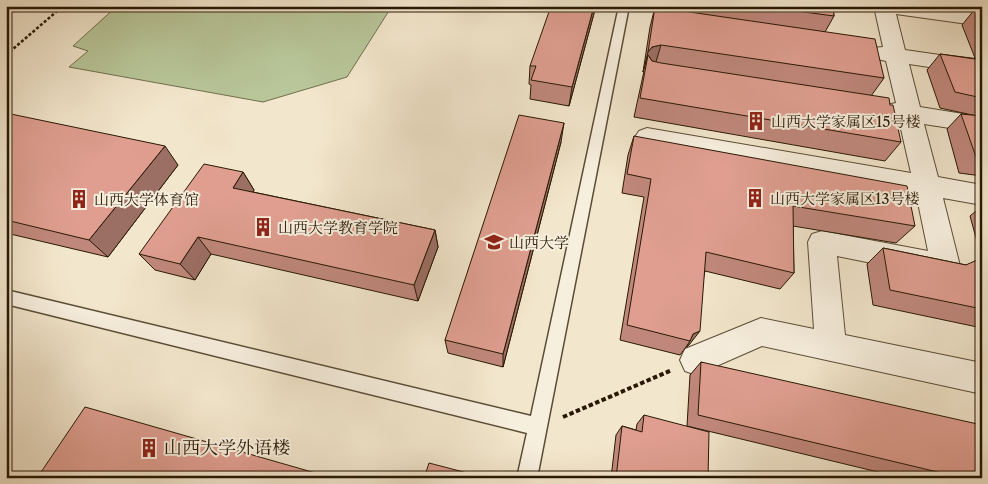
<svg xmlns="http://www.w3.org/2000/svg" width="988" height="484" viewBox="0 0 988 484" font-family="'Libre Caslon Text','Noto Serif SC',serif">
<rect width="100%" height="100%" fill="#f2e6cc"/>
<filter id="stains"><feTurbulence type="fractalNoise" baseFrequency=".004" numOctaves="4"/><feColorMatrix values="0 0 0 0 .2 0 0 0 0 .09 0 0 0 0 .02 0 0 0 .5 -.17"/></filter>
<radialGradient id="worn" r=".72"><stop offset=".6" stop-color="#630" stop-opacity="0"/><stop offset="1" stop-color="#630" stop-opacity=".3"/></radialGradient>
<polygon fill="#b8c699" stroke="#706f4e" points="117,6 392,6 347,77 263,102 69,67 88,51 73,46"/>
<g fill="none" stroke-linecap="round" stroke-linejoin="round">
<g stroke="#5a4c36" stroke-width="3">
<polygon id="lane" points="619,6 629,6 537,478 517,478 527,433 6,304 6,290 531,416"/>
</g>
<g stroke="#5a4c36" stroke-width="2">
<polygon id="street" points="869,6 925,6 982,14 982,26 896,14 905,50 982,61 982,75 909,64 920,107 982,117 982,133 924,124 938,177 982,185 982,205 943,198 960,266 956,275 946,278 837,256 845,335 982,363 982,394 762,346 696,375 685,371 680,360 685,349 761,318 814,329 808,242 812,234 822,231 928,251 916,193 647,146 639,143 635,137 639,131 647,128 911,173 899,120 886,117 882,111 886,105 896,103 886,61 872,58 868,53 872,48 883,47 875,11"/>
</g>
<polyline stroke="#281804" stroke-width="2.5" stroke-dasharray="3 2" stroke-linecap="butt" points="6,55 63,6"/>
<polyline stroke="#281804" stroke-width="4" stroke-dasharray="4.5 2.5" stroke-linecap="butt" points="563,417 672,370"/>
<use href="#lane" fill="#f7efde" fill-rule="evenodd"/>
<use href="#street" fill="#f7efde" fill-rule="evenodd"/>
</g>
<g fill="#c0887c" stroke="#281804">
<polygon points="596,6 569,106 530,99 531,85 529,84 530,66"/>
<polygon points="661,6 833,6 834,16 825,32 884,78 871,96 901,142 885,161 634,117 644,71 643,72 650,27 655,7 661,8"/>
<polygon points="975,9 982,10 982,176 959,173 947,129 961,114 977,116 940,108 927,70 940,54 979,59 975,58 962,25"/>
<polygon points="6,113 178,165 108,257 6,233"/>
<polygon points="634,136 915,226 896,243 793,226 794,273 780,289 705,271 689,345 686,347 680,355 620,340 644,197 622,193 628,155"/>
<polygon points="561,142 503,367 448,353 445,340"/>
<polygon points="243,172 254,190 253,192 435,230 438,247 418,301 211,254 195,280 155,270 139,254"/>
<polygon points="982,206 982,328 873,305 867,264 883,248 966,265 982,260 970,216"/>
<polygon points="701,362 982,478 903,478 687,426 690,375"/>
<polygon points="644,415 708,478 611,478 616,435 622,426 636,430 637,424"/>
</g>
<g fill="#9c6f65" stroke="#281804">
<polygon points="594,6 596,6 569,106 572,87"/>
<polygon points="661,45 655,65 648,55 643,72 648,52 652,47"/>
<polygon points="564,123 561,142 503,367 503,354"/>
<polygon points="165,146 178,165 108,257 89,240"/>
<polygon points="243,172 254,190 244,206 233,188"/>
<polygon points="435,230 438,247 418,301 414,285"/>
<polygon points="198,237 211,254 195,280 180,264"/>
<polygon points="700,331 689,345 686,347 690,341 693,334"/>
</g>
<g fill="#df9e90" stroke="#281804">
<polygon points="551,6 594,6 572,87 531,80 536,66 530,66"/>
<polygon points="759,6 833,6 834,16"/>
<polygon points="655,7 875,39 884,78 661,45 652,47 648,52"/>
<polygon points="975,9 982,10 982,25"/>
<polygon points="940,54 982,60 982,98 955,92"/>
<polygon points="648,55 652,61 661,63 889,98 890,105 893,105 901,142 640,98"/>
<polygon points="6,113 165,146 89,240 6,220"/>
<polygon points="961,114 982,116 982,158 976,157"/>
<polygon points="519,115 564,123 503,354 445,340"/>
<polygon points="634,136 907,186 915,226 793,206 794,273 706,252 700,331 693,334 690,341 627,325 651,179 627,174"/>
<polygon points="204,164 243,172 233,188 435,230 414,285 198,237 180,264 139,254"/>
<polygon points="883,248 966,265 979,259 982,260 982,309 890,290"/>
<polygon points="701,362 982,425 982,478 963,478 698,415"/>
<polygon points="85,407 333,478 37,478"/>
<polygon points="644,415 709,432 708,478 616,478 622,426 642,432"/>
<polygon points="429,463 479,476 479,478 424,478"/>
</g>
<defs>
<g id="building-bare" transform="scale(1.5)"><path d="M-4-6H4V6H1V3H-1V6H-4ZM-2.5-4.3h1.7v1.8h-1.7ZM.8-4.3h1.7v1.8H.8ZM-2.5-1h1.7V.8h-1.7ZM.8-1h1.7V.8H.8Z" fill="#8f2418" stroke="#f7efde" stroke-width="2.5" paint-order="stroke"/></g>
<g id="university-bare" transform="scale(1.5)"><path d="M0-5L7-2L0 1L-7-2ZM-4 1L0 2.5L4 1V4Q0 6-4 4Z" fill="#8f2418" stroke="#f7efde" stroke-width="2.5" paint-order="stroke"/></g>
</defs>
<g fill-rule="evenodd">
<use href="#building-bare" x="756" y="121"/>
<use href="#building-bare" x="755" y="198"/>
<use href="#building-bare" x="79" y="199"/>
<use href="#building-bare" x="263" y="227"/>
<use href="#university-bare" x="494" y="242"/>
<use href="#building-bare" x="149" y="448"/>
</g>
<g text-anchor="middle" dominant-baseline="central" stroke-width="4" stroke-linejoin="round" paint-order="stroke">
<g font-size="15" fill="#281804" stroke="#f7efde" text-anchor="start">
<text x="771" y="121">山西大学家属区15号楼</text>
<text x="770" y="198">山西大学家属区13号楼</text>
<text x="94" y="199">山西大学体育馆</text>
<text x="278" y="227">山西大学教育学院</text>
<text x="509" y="242">山西大学</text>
</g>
<g font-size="18" fill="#281804" stroke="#f7efde" text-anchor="start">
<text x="164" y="448">山西大学外语楼</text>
</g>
</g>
<rect width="988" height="484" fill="none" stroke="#f2e6cc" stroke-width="25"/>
<rect x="8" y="8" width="973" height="469" fill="none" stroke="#281804" stroke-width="2.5"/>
<rect x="12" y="12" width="963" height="459" fill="none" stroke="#281804"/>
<rect width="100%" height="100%" filter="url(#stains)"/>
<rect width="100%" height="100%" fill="url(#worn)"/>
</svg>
